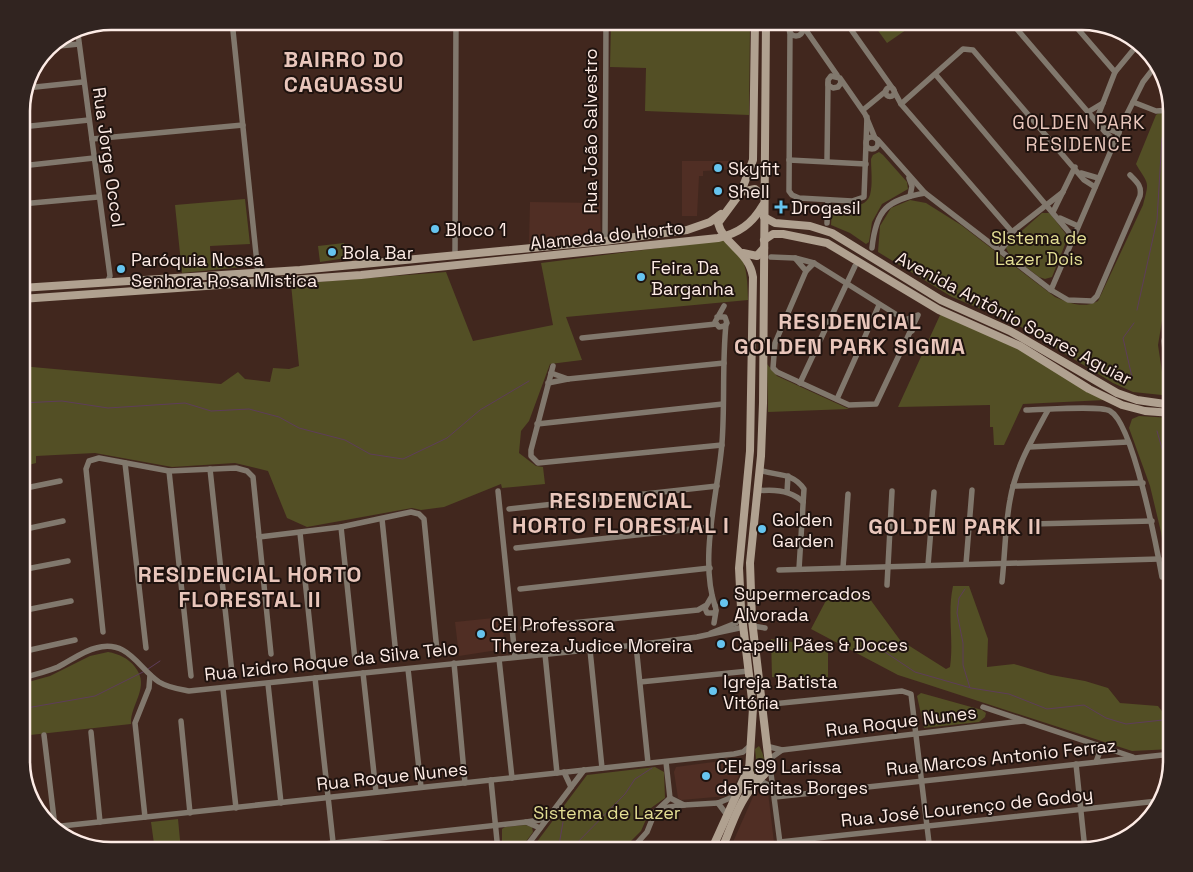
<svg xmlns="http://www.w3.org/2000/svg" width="1193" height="872" viewBox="0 0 1193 872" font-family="'Space Grotesk',sans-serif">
<rect width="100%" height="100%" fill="#41271e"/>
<g fill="#502e24">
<polygon points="682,161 740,161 740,169 703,171 703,176 699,176 697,216 682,216"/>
<polygon points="530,202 600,203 601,236 529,243"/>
<polygon points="503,617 504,649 459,656 455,622"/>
<polygon points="736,759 740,760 743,766 731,793 727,796 681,800 678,798 674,772 676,767"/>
<polygon points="761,788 766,788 768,792 775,851 729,851 756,790"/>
</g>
<g fill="#534f25">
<polygon points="871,21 919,21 887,43"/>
<polygon points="611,23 750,25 749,115 645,111 646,68 610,67"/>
<path d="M1159 113H1172V293L1162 321 1158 345 1165 392 1162 395 1133 392 1113 383 1016 324 952 297 878 252 880 226 891 208 910 200 926 203 961 225 1055 297C1070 303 1083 309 1098 301L1143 205C1150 179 1148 185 1136 164L1156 115Z"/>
<path d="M879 152 883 155 907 182 908 189 882 204 872 222 869 242 866 244 850 233 831 225 832 211C841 198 863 214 870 195 873 184 871 170 871 159L873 155Z"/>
<polygon points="245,199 250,244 210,246 211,264 253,261 253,266 182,273 175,205"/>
<polygon points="1042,213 1049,213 1052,216 1068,237 1052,277 1045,279 1039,277 1009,254 1006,248 1008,243"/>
<path d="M722 240C748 252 747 275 748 300L566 317 582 360 550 364 529 421 521 431 519 453 536 466 543 467 545 484 502 488 501 484 444 507 421 510 412 508 307 527 287 518 268 471 235 463 172 467 95 453 36 456V463L21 467V366L221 384 238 372 245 379 270 382 273 368 289 369 299 366 291 284 446 272 473 341 553 325 541 263Z"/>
<polygon points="344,243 346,258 320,262 318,246"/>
<path d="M941 313C975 327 1011 342 1042 362 1063 375 1082 390 1105 400L1023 404 1004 445H994L993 427H990V405L898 407Z"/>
<polygon points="767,364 777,376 849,409 768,412"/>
<polygon points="1139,416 1172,418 1172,609 1161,532 1150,486 1129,428 1132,419"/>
<path d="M953 586H969L988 639 987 667 1014 664 1051 675 1085 681 1108 688 1120 703 1158 706 1172 724V749L1132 751 923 683 898 675 811 629 831 591H864L900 640 946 669 950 667C954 639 947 614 953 586Z"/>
<polygon points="771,639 828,647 828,683 772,677"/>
<path d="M108 652C119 654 128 658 135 667 151 687 130 704 131 724L21 736V684L50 676 90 656Z"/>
<polygon points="921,693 982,710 986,713 985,717 979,722 924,728 917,696"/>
<path d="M759 746C765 756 767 768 759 776L753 771 756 759 755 749Z"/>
<polygon points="655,767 664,772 665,798 651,808 641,831 621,851 530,851 587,775"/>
<polygon points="178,819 181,851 155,851 151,822"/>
<polygon points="525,825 532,827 533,832 519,851 502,851 502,829 505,827"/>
</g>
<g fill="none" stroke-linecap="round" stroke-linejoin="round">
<g stroke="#5e3d5a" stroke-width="1">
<polyline points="1137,310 1157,220 1162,138"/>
<polyline points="1132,377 1123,338 1134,323"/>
<polyline points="21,403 62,401 108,408 185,403 211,411 249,409 279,417 299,428 345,440 370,454 403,459 447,438 480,410 529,381"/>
<polyline points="1157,431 1165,459 1165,476 1172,492"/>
<polyline points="965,589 959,598 957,613 963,643 963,665 970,688"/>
<polyline points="885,652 915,672 971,688 1009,694 1047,709 1084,705 1106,718 1126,724 1172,719"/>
<polyline points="148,669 160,661"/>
<polyline points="21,709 95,696 145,671"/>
<polyline points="558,851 563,822"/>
<polyline points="569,851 625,794 635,779 652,768"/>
</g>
<g stroke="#81786d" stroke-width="5.5">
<polyline points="232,21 258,273"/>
<polyline points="845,21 893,89"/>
<polyline points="1010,21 1105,132 1115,141"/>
<polyline points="1071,21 1115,72"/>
<circle cx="796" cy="29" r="7"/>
<polyline points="803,26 837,75"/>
<polyline points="790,31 789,191 792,195 799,198 852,201 864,197 867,117"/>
<polyline points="78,34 110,276 107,283"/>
<polyline points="49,47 79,44"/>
<polyline points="936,75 1073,237"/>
<polyline points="840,78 841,83 838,87 833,88 828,85 828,80 831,76 840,78 865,114 875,138"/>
<circle cx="890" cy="92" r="4.5"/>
<polyline points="26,88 83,82"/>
<polyline points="894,91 901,104 1013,233"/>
<polyline points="1133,102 1156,111 1172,110"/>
<polyline points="901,104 963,49 973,50 1084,180 1095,187"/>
<polyline points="863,110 886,91"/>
<polyline points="1088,112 1103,103"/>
<polyline points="1096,121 1115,72 1139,43"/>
<polyline points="21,127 89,120"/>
<polyline points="1102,127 1119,133"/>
<circle cx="872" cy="143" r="6"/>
<polyline points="92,139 243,125"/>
<polyline points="878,140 925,193"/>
<polyline points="789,160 866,164"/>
<polyline points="827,161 828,83"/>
<polyline points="21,166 94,158"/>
<polyline points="1081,173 1098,178"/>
<polyline points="909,178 912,186 910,196"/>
<polyline points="21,204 98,197"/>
<polyline points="1053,212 1075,167"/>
<polyline points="1060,218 1078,226"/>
<polyline points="827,223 828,201"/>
<polyline points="605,241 606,21"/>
<polyline points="994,246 1063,192"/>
<path d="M872 248C876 209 887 200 925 193L1051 290 1068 300 1092 301 1097 296 1140 196C1142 186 1137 182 1130 175"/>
<polyline points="1000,251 1012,236"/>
<polyline points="455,255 456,21"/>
<polyline points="771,257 795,258"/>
<polyline points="814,263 806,271 775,343 773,368 777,372 849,405 876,404 918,315 905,320"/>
<polyline points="806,271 795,258 814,263 846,283 905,320 912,331"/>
<polyline points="1051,290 1125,118 1143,82 1157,64"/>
<polyline points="717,317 725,317 727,323 725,326 719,327 715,322 724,306"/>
<polyline points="582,338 716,324"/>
<polyline points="553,366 531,450 531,456 538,463 722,445"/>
<polyline points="551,373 568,379"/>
<polyline points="548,383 568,379 724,363"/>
<polyline points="800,383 855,266"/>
<polyline points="1170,395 1164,341 1172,309"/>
<polyline points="837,399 879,305"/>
<path d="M1026 410C1042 410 1100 405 1110 411 1133 423 1157 549 1162 577"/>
<polyline points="537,424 723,404"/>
<polyline points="1029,447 1128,442"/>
<polyline points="125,463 146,648"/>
<polyline points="210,469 232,673"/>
<path d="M759 470C776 476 793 472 804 489L799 569"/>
<polyline points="169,471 191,676"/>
<polyline points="1013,486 1143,483"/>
<polyline points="21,489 60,481"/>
<polyline points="498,491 515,657"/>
<path d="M757 491C773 489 791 490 803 502"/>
<polyline points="787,492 788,476"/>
<polyline points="509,509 717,486"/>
<polyline points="382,519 396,655"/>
<polyline points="1032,524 1152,521"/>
<polyline points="341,527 355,660"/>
<polyline points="21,530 63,521"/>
<polyline points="300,533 314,664"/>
<polyline points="259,537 341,527 411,512 419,514 424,519 437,651"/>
<polyline points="516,548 711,527"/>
<polyline points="966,564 972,490"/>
<polyline points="928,565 934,492"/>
<polyline points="843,568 848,494"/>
<polyline points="21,570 68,561"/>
<polyline points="779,570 1159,559"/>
<path d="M1002 582C1005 555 1005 526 1010 500 1015 468 1033 438 1048 410"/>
<polyline points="887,585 892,491"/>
<polyline points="520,589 710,568"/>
<polyline points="712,596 705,608 707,613 714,613 716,610 715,605"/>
<path d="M715 606C699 558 718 493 722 443 725 403 722 364 726 324"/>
<polyline points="21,611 71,601"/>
<polyline points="714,623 716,611"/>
<polyline points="753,626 765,628"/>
<polyline points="523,628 698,610 705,606"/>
<polyline points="103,632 86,469 89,461 99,458 169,471 236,468 247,471 253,477 271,654"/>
<polyline points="711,633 736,623 742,614"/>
<polyline points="636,645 648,763"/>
<polyline points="590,650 602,768"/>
<polyline points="21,652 75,640"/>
<polyline points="545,654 557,773"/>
<polyline points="499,659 512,778"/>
<polyline points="454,663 465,783"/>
<polyline points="408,669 421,787"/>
<polyline points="363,673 376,792"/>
<path d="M21 678C34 675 46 672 58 667 70 661 83 651 96 648 128 639 138 668 159 682 169 688 178 689 189 691L636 645 697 637 744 627"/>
<polyline points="315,678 334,851"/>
<polyline points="640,682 749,671"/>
<polyline points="268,684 281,803"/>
<polyline points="223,689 236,808"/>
<polyline points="761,705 902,691 911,694 930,851"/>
<polyline points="983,707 1133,757"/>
<polyline points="181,721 190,813"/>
<polyline points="91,732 100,822"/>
<polyline points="44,735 55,827"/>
<polyline points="766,746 782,750 768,760"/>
<polyline points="782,750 1023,721"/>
<polyline points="1096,762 1099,754 1096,745"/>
<polyline points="1076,764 1085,850"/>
<polyline points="770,766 781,851"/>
<polyline points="564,772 571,787"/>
<polyline points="491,780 498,851"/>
<polyline points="759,780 774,788"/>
<polyline points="775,797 1172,754"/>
<polyline points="684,805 718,803"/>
<polyline points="662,808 684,805 670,798"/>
<polyline points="727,815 718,803 735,796"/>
<polyline points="145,817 135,723 149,688 150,675"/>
<polyline points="52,827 734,754 743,752 751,745"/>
<polyline points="540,828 526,822 547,819"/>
<polyline points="780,842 1158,801"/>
<polyline points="261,851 526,822"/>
<polyline points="523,851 584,770"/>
<polyline points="630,851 647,832 655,812 670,798 666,762"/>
<polyline points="691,851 713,847"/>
</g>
<g stroke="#b0a190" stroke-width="8">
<path d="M755 21 753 160 741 192 718 223C723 244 749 251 753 277L750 451 739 568 741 608 753 708 749 771 751 776 759 780"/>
<polyline points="741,192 755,189 764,197"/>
<polyline points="764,217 775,223 810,226 832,233 941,300 1010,331 1117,393 1137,400 1172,405"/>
<polyline points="764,240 773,234 783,234 827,243 939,310 1020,346 1089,389 1122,405 1145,411 1172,413"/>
<polyline points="743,253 757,256 764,248"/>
<polyline points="21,288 300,270 605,241 687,230 710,222 721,214"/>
<path d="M21 299 361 275 718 238C739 233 752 224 763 205"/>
<polyline points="711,851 749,767"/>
<path d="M721 851C730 830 738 803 753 786 760 777 767 776 769 764L752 620 750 563 761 456 763 403 766 21"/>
</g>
</g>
<g fill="#66c4ef" stroke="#1f130f" stroke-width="2">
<circle cx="718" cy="168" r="5"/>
<circle cx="718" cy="191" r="5"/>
<path d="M778.5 199.5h5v5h5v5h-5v5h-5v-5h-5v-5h5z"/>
<circle cx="435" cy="229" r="5"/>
<circle cx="332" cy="252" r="5"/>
<circle cx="121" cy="269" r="5"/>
<circle cx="641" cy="277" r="5"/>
<circle cx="762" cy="529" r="5"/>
<circle cx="724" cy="603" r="5"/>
<circle cx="481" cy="634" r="5"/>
<circle cx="721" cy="644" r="5"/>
<circle cx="713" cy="691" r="5"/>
<circle cx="706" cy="776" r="5"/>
</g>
<g text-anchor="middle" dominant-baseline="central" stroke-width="4" stroke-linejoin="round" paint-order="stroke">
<g font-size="18" fill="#fdebe5" stroke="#1f130f">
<text transform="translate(590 131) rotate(-90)">Rua João Salvestro</text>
<text transform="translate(109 157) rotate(82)">Rua Jorge Occol</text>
<text transform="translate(607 235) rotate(-6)">Alameda do Horto</text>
<text transform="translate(1014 318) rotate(28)">Avenida Antônio Soares Aguiar</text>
<text transform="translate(331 661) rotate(-6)">Rua Izidro Roque da Silva Telo</text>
<text transform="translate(901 721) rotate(-7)">Rua Roque Nunes</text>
<text transform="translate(1001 757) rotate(-6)">Rua Marcos Antonio Ferraz</text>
<text transform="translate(392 776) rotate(-6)">Rua Roque Nunes</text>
<text transform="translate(967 807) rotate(-6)">Rua José Lourenço de Godoy</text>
</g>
<g font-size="18" fill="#fdebe5" stroke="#1f130f" text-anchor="start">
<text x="728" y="168">Skyfit</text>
<text x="728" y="191">Shell</text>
<text x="791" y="207">Drogasil</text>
<text x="445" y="229">Bloco 1</text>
<text x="342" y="252">Bola Bar</text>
<text x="131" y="259">Paróquia Nossa<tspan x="131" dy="21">Senhora Rosa Mistica</tspan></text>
<text x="651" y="267">Feira Da<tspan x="651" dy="21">Barganha</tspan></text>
<text x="772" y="519">Golden<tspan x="772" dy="21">Garden</tspan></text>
<text x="734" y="593">Supermercados<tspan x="734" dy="21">Alvorada</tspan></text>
<text x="491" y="624">CEI Professora<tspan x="491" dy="21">Thereza Judice Moreira</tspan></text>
<text x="731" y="644">Capelli Pães &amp; Doces</text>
<text x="723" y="681">Igreja Batista<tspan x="723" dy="21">Vitória</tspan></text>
<text x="716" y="766">CEI- 99 Larissa<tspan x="716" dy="21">de Freitas Borges</tspan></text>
</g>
<g font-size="18" fill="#e3de94" stroke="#1f130f">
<text x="1039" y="237">SIstema de<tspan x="1039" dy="21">Lazer Dois</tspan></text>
<text x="607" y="812">Sistema de Lazer</text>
</g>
<g font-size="19" letter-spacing="1" fill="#e9c6bb" stroke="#1f130f">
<text x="1079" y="122">GOLDEN PARK<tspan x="1079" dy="22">RESIDENCE</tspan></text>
</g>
<g font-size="22" font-weight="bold" letter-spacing="1" fill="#e9c6bb" stroke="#1f130f">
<text x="344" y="59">BAIRRO DO<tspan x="344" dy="25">CAGUASSU</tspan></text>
<text x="850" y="321">RESIDENCIAL<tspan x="850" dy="25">GOLDEN PARK SIGMA</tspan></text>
<text x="621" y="500">RESIDENCIAL<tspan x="621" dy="25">HORTO FLORESTAL I</tspan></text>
<text x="955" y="526">GOLDEN PARK II</text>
<text x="250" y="574">RESIDENCIAL HORTO<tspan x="250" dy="25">FLORESTAL II</tspan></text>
</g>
</g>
<path d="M0 0H1193V872H0ZM111 30H1082A81 81 0 0 1 1163 111V761A81 81 0 0 1 1082 842H111A81 81 0 0 1 30 761V111A81 81 0 0 1 111 30Z" fill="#312420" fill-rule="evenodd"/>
<path fill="none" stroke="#fdebe5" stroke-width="2.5" d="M111 30H1082A81 81 0 0 1 1163 111V761A81 81 0 0 1 1082 842H111A81 81 0 0 1 30 761V111A81 81 0 0 1 111 30Z"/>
</svg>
